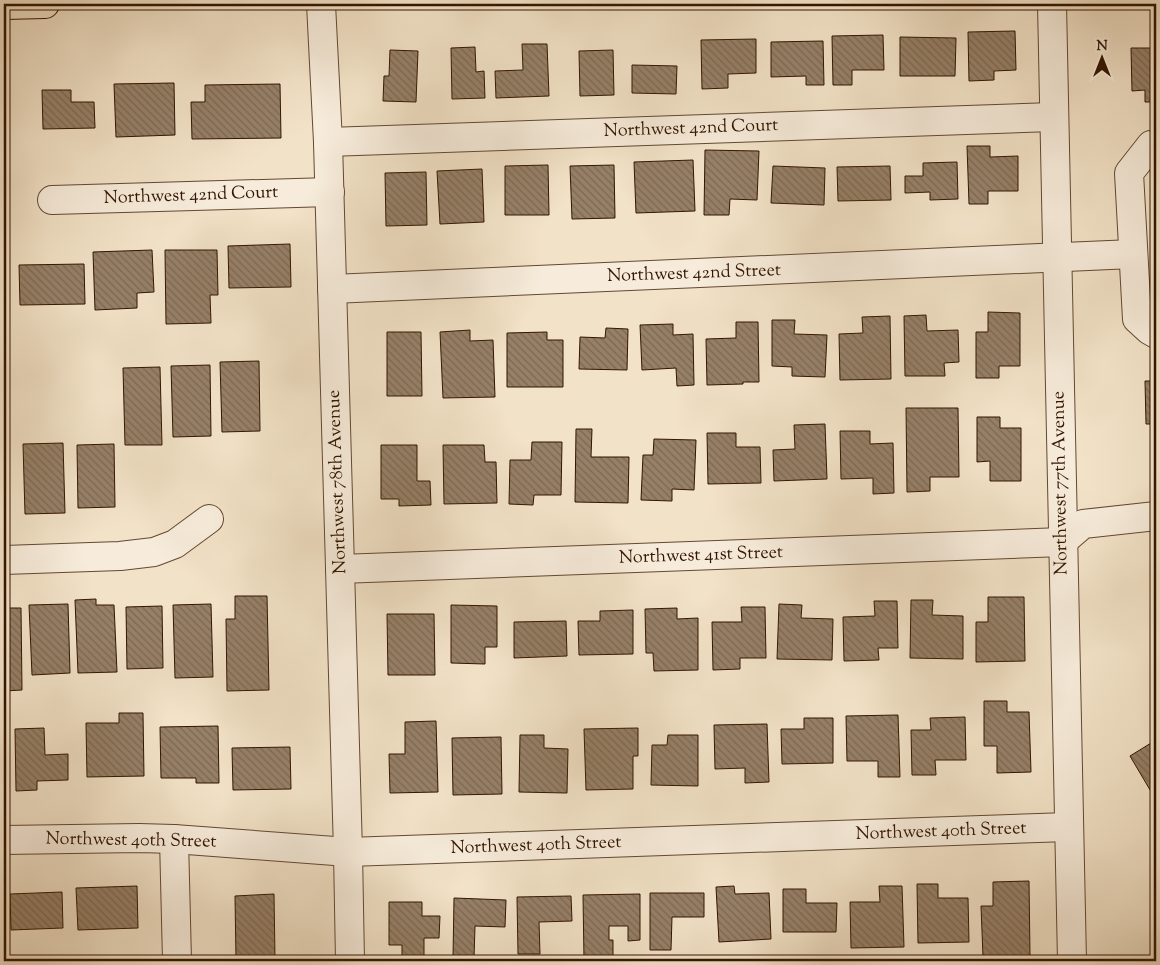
<svg xmlns="http://www.w3.org/2000/svg" width="1160" height="965" viewBox="0 0 1160 965" font-family="'Sorts Mill Goudy',serif">
<defs>
<pattern id="building-back-hatch" width="6" height="6" patternUnits="userSpaceOnUse" patternTransform="scale(1.25)"><rect width="6" height="6" fill="#968068"/><path d="M-1 5l2 2M0 0l6 6M5-1l2 2" fill="none" stroke="#7b6853"/></pattern>
</defs>
<rect width="100%" height="100%" fill="#f2e2c7"/>
<filter id="stains"><feTurbulence type="fractalNoise" baseFrequency=".004" numOctaves="4"/><feColorMatrix values="0 0 0 0 .2 0 0 0 0 .09 0 0 0 0 .02 0 0 0 .5 -.17"/></filter>
<radialGradient id="worn" r=".72"><stop offset=".6" stop-color="#630" stop-opacity="0"/><stop offset="1" stop-color="#630" stop-opacity=".3"/></radialGradient>
<g fill="url(#building-back-hatch)" stroke="#331501">
<polygon points="1015,31 1016,70 994,71 994,80 969,81 968,32"/>
<polygon points="883,35 884,70 852,70 852,85 833,85 832,36"/>
<polygon points="900,37 956,38 955,76 900,76"/>
<polygon points="756,39 756,73 728,74 728,88 702,89 701,40"/>
<polygon points="823,41 824,85 806,85 806,76 771,77 771,42"/>
<polygon points="522,44 547,44 549,96 496,98 495,71 523,70"/>
<polygon points="475,47 476,72 484,71 485,98 452,99 451,48"/>
<polygon points="1131,48 1156,48 1156,102 1145,102 1145,90 1132,91"/>
<polygon points="390,50 418,51 416,102 383,101 384,76 389,76"/>
<polygon points="613,50 614,95 580,96 579,51"/>
<polygon points="632,65 677,66 676,94 632,93"/>
<polygon points="174,83 175,135 116,137 114,84"/>
<polygon points="280,84 281,138 192,139 191,102 205,102 205,85"/>
<polygon points="42,90 71,90 71,102 94,102 95,128 43,129"/>
<polygon points="967,146 990,146 990,157 1018,156 1018,191 988,191 988,204 969,204"/>
<polygon points="705,150 759,151 757,200 730,199 729,215 704,215"/>
<polygon points="693,160 695,211 636,213 634,162"/>
<polygon points="957,162 958,199 930,200 930,192 905,193 905,176 923,176 923,163"/>
<polygon points="548,165 549,215 505,215 505,166"/>
<polygon points="614,165 615,218 572,219 570,166"/>
<polygon points="773,166 825,168 824,205 771,203"/>
<polygon points="890,166 891,200 838,201 837,167"/>
<polygon points="482,169 484,222 440,224 437,171"/>
<polygon points="426,172 427,225 386,226 385,173"/>
<polygon points="290,244 291,287 229,288 228,246"/>
<polygon points="152,250 154,292 137,293 137,308 95,310 93,252"/>
<polygon points="165,250 217,250 218,295 210,295 211,323 166,324"/>
<polygon points="84,264 85,304 20,305 19,265"/>
<polygon points="988,312 1020,313 1020,366 999,366 999,378 976,378 976,332 988,332"/>
<polygon points="926,315 927,331 958,330 959,362 944,363 945,376 905,376 904,316"/>
<polygon points="890,316 891,379 840,380 839,334 863,333 862,317"/>
<polygon points="772,320 795,320 794,334 827,335 825,377 792,376 792,367 772,366"/>
<polygon points="736,322 758,322 759,382 743,382 743,384 707,385 706,339 736,338"/>
<polygon points="673,324 673,335 693,334 694,385 677,386 676,368 642,370 640,325"/>
<polygon points="606,328 628,329 627,370 579,369 580,337 605,338"/>
<polygon points="470,330 470,341 493,340 495,397 443,398 440,332"/>
<polygon points="387,332 421,332 422,396 387,396"/>
<polygon points="547,332 547,340 563,340 563,387 507,387 507,333"/>
<polygon points="259,361 260,431 222,432 220,362"/>
<polygon points="210,365 211,436 173,437 171,366"/>
<polygon points="160,367 162,445 125,445 123,368"/>
<polygon points="1145,381 1156,381 1156,424 1146,424"/>
<polygon points="906,408 958,408 959,477 930,477 930,491 907,492"/>
<polygon points="977,417 1000,417 1000,428 1021,428 1021,481 990,481 990,461 977,462"/>
<polygon points="825,424 827,479 774,481 773,450 795,449 794,425"/>
<polygon points="576,429 592,429 591,457 629,457 628,503 575,502"/>
<polygon points="840,431 870,431 870,444 893,443 894,493 873,494 873,478 841,479"/>
<polygon points="4,433 5,469 4,469"/>
<polygon points="707,433 736,433 736,447 760,447 761,483 708,484"/>
<polygon points="654,439 696,440 694,490 672,489 672,501 641,500 643,455 653,455"/>
<polygon points="532,442 562,442 561,495 534,495 533,505 509,504 510,460 531,460"/>
<polygon points="63,443 65,513 25,514 23,444"/>
<polygon points="114,444 115,507 78,508 77,445"/>
<polygon points="381,445 417,445 417,481 430,481 431,505 399,506 399,499 381,499"/>
<polygon points="443,445 484,445 485,462 496,462 497,503 444,504"/>
<polygon points="235,596 267,596 269,690 227,691 226,619 235,619"/>
<polygon points="988,597 1024,597 1025,661 976,662 976,622 988,622"/>
<polygon points="96,599 96,605 114,605 117,672 78,673 75,600"/>
<polygon points="911,600 933,600 932,615 963,616 963,659 910,658"/>
<polygon points="874,601 897,601 898,648 878,648 879,660 844,661 843,617 875,616"/>
<polygon points="68,604 70,673 32,675 29,605"/>
<polygon points="211,604 213,677 175,678 173,605"/>
<polygon points="779,604 802,605 801,618 833,619 832,660 777,659"/>
<polygon points="451,605 497,606 497,647 485,647 485,664 451,663"/>
<polygon points="162,606 163,668 127,669 126,607"/>
<polygon points="741,607 765,607 766,658 740,658 740,669 713,670 712,622 742,622"/>
<polygon points="4,608 21,608 22,690 4,691"/>
<polygon points="677,608 677,619 698,618 698,670 654,671 653,653 646,653 645,609"/>
<polygon points="633,610 633,654 579,655 578,621 600,621 600,611"/>
<polygon points="387,614 434,614 435,675 388,675"/>
<polygon points="566,621 567,656 514,658 514,622"/>
<polygon points="984,701 1007,701 1007,712 1029,712 1031,772 997,773 997,746 984,746"/>
<polygon points="119,713 143,713 144,776 87,777 86,723 119,723"/>
<polygon points="898,715 900,777 878,777 878,761 847,761 846,716"/>
<polygon points="965,717 966,760 935,760 936,775 912,775 911,730 931,730 930,718"/>
<polygon points="804,718 833,718 833,763 782,764 781,729 804,729"/>
<polygon points="436,721 438,792 390,793 389,754 405,754 405,722"/>
<polygon points="767,724 769,782 745,783 745,768 715,769 714,725"/>
<polygon points="218,726 219,783 196,783 196,778 161,778 160,727"/>
<polygon points="44,728 45,755 68,754 68,780 37,781 37,790 16,791 15,729"/>
<polygon points="638,728 638,756 633,756 633,789 586,790 584,729"/>
<polygon points="520,735 544,735 544,748 568,749 567,793 519,792"/>
<polygon points="668,735 698,735 698,786 651,785 652,745 667,745"/>
<polygon points="501,737 502,794 453,795 452,738"/>
<polygon points="1156,740 1156,800 1130,756"/>
<polygon points="290,747 291,789 233,790 232,748"/>
<polygon points="1029,881 1030,956 983,957 981,906 993,906 993,882"/>
<polygon points="917,884 938,884 938,898 968,898 969,942 918,943"/>
<polygon points="137,886 138,928 78,930 76,888"/>
<polygon points="734,886 735,894 769,893 771,939 719,942 716,887"/>
<polygon points="879,886 902,886 904,947 851,948 850,902 880,902"/>
<polygon points="783,889 806,889 806,903 837,903 836,932 783,932"/>
<polygon points="62,892 63,928 11,930 10,894"/>
<polygon points="650,893 704,893 704,917 672,917 671,950 650,950"/>
<polygon points="274,894 275,959 236,960 235,896"/>
<polygon points="640,894 640,940 628,941 628,926 609,926 609,940 613,940 613,960 584,960 583,895"/>
<polygon points="571,896 572,921 539,922 540,954 518,954 517,897"/>
<polygon points="454,898 506,900 505,927 475,926 474,958 453,958"/>
<polygon points="389,902 422,902 422,916 440,916 439,938 424,938 424,961 402,961 402,945 389,945"/>
</g>
<g fill="none" stroke-linecap="round" stroke-linejoin="round">
<g stroke="#634832" stroke-width="30">
<g id="minor">
<polyline points="321,4 328,142 348,852 350,961"/>
<polyline points="1052,4 1072,961"/>
<polyline points="328,142 1053,117"/>
<polyline points="1156,145 1151,145 1129,173 1137,319 1149,330 1156,334"/>
<polyline points="52,200 330,192"/>
<polyline points="332,289 1133,254"/>
<polyline points="4,560 120,556 154,552 175,544 209,519"/>
<polyline points="340,569 1062,542 1083,524 1156,516"/>
<polyline points="174,839 177,961"/>
<polyline points="4,840 139,838 174,839 348,852 1068,827"/>
</g>
</g>
<g stroke="#331501" stroke-width="30">
<polyline id="major" points="4,5 45,4"/>
</g>
<use href="#minor" stroke="#f7ecdb" stroke-width="28"/>
<use href="#major" stroke="#f2e2c7" stroke-width="28"/>
</g>
<g text-anchor="middle" dominant-baseline="central" stroke-width="4" stroke-linejoin="round" paint-order="stroke">
<g font-size="18" fill="#331501" stroke="#f7ecdb">
<text transform="translate(691 129) rotate(-2)">Northwest 42nd Court</text>
<text transform="translate(191 196) rotate(-2)">Northwest 42nd Court</text>
<text transform="translate(694 274) rotate(-2)">Northwest 42nd Street</text>
<text transform="translate(338 482) rotate(-92)">Northwest 78th Avenue</text>
<text transform="translate(1061 483) rotate(-91)">Northwest 77th Avenue</text>
<text transform="translate(701 556) rotate(-2)">Northwest 41st Street</text>
<text transform="translate(941 832) rotate(-2)">Northwest 40th Street</text>
<text transform="translate(131 841) rotate(1)">Northwest 40th Street</text>
<text transform="translate(536 846) rotate(-2)">Northwest 40th Street</text>
</g>
</g>
<rect width="1160" height="965" fill="none" stroke="#f2e2c7" stroke-width="20"/>
<rect x="5" y="5" width="1150" height="955" fill="none" stroke="#331501" stroke-width="2.5"/>
<rect x="10" y="10" width="1140" height="945" fill="none" stroke="#331501"/>
<g transform="translate(1102 58)" stroke="#f7ecdb" stroke-width="4" paint-order="stroke">
<path d="M0-4L9 19L0 12L-9 19Z" fill="#331501"/>
<text y="-8" font-size="14" font-weight="bold" text-anchor="middle" fill="#331501">N</text>
</g>
<rect width="100%" height="100%" filter="url(#stains)"/>
<rect width="100%" height="100%" fill="url(#worn)"/>
</svg>
